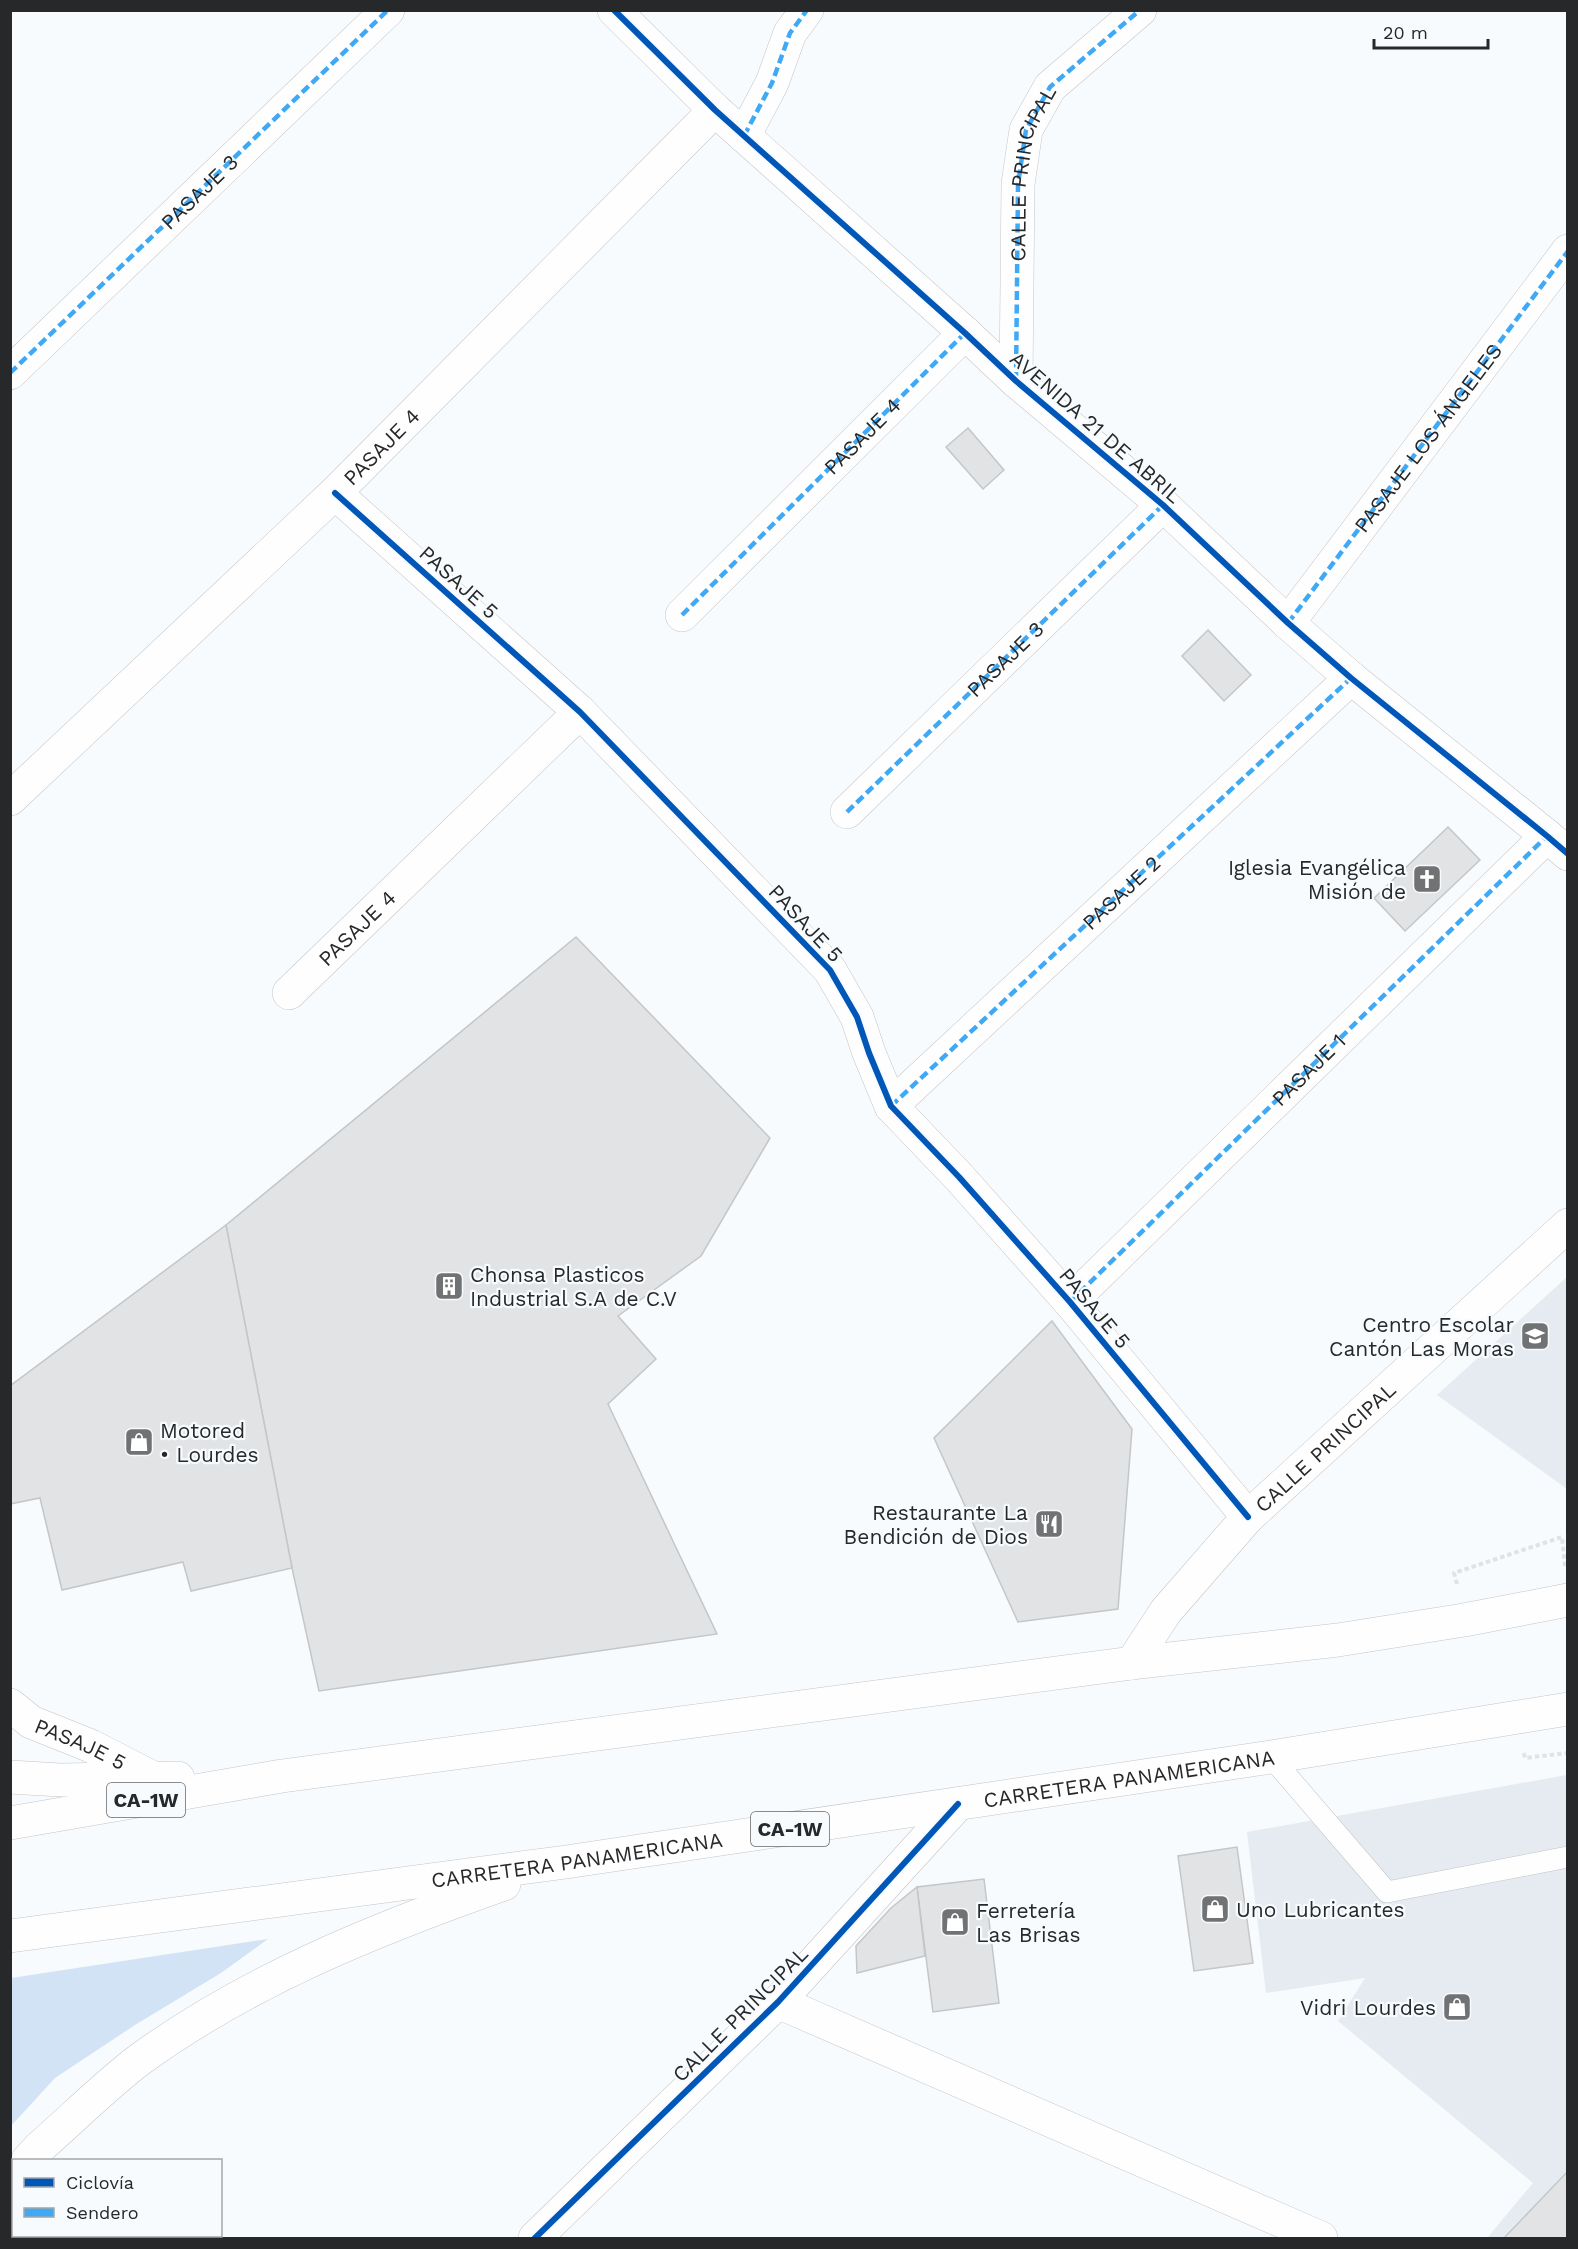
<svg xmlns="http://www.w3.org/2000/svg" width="1578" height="2249" viewBox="0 0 1578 2249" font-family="'Work Sans',sans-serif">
<rect width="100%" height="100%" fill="#f8fbfd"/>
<g fill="#e5ebf0">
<polygon points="1567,1277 1567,1489 1437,1395"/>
<polygon points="1567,1775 1567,2238 1487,2238 1533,2183 1338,2021 1365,1978 1266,1993 1247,1832"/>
</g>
<polygon fill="#d2e3f6" points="268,1939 221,1973 135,2025 55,2078 11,2126 11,1978"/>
<g fill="#e1e3e5" stroke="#c4c6c8" stroke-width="1.5">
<polygon points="968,428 1004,470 983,489 946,447"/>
<polygon points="1208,630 1251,675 1224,701 1182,656"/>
<polygon points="1448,827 1480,860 1405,931 1374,898"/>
<polygon points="576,937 770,1138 701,1256 618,1316 656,1359 608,1404 717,1634 319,1691 292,1568 226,1225"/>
<polygon points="226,1225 292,1568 191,1591 183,1562 62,1590 40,1498 10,1504 10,1386"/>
<polygon points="1052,1321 1132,1429 1118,1609 1018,1622 934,1438"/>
<polygon points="1237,1847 1253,1963 1194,1971 1178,1856"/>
<polygon points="984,1879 999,2003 933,2012 917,1887"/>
<polygon points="917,1887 925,1956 857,1973 856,1946 891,1908"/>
<polygon points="1568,2171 1568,2238 1504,2238"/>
</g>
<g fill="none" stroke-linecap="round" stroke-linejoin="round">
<g stroke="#c3c5c7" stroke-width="22">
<polyline id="lane" points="1271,1757 1387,1892 1568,1857"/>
</g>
<g stroke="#c3c5c7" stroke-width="34">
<g id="street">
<polyline points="614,10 715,110 965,333 1016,381 1163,505 1288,623 1351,678 1547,836 1568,854"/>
<polyline points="744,136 772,83 790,33 807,10"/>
<polyline points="10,373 388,10"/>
<polyline points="1016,381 1018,184 1026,130 1050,87 1140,10"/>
<polyline points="335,493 580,712 830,970 857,1017 869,1053 891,1106 959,1177 1070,1302 1248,1517"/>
<path id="s1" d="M682 615 965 333"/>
<polyline points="1288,623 1568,251"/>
<path id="s2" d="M10 799 335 493 715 110"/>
<polyline points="847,812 1163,505"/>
<path id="s3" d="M289 993 580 712"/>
<polyline points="891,1106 1351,678"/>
<path id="s4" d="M1070 1302 1547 836"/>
<path id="s5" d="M1132 1663 1166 1611 1248 1517 1568 1225"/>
<path id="s6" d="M10 1705 31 1722 91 1746 153 1778"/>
<polyline points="778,2002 1321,2238"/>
<polyline points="535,2238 778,2002 958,1804"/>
</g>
</g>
<g stroke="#c3c5c7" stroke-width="34">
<g id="highway">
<polyline points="10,1777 60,1780 178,1778"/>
<polyline points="10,1823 282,1776 1132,1663 1338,1640 1464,1620 1568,1600"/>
<path id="s7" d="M10 1936 566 1862 1271 1757 1568 1709"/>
<path d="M28 2160 40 2147C72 2119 105 2086 139 2060 249 1980 376 1929 504 1884"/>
</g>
</g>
<g stroke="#e1e2e2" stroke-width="4" stroke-dasharray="4.5 3" stroke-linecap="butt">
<polyline points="1457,1584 1454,1573 1562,1537 1565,1566"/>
<polyline points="1524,1753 1525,1758 1568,1753"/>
</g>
<use href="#lane" stroke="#fefeff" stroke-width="21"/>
<use href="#street" stroke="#fefeff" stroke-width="33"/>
<use href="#highway" stroke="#fefeff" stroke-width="33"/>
<g stroke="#3fa9f5" stroke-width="4.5" stroke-dasharray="9 4.5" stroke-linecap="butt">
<polyline points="744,136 772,83 790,33 807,10"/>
<path id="s8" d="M10 373 388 10"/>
<path id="s9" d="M1016 381 1018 184 1026 130 1050 87 1140 10"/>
<polyline points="682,615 965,333"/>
<path id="s10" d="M1288 623 1568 251"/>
<path id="s11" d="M847 812 1163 505"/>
<path id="s12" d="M891 1106 1351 678"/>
<polyline points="1070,1302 1547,836"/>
</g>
<g stroke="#f7fbfe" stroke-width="10">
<g id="cycleway">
<polyline points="614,10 715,110 965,333 1016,381 1163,505 1288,623 1351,678 1547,836 1568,854"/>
<polyline points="335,493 580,712 830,970 857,1017 869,1053 891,1106 959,1177 1070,1302 1248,1517"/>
<polyline points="535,2238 778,2002 958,1804"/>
</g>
</g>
<use href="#cycleway" stroke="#0057b8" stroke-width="6"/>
</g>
<defs>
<g id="church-square" transform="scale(1.5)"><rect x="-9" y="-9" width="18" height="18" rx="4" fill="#707274" stroke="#f7fbfe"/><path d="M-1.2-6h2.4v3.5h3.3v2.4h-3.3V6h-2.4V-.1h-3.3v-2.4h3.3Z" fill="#fff"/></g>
<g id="building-square" transform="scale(1.5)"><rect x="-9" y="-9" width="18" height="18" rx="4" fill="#707274" stroke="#f7fbfe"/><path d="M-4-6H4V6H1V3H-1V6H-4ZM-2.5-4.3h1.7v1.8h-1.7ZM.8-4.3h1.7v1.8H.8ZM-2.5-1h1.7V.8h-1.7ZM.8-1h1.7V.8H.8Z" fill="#fff"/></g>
<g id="school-square" transform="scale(1.5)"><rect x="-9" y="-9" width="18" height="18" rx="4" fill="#707274" stroke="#f7fbfe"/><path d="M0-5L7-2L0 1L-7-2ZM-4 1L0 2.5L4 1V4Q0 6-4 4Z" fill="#fff"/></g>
<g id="shop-square" transform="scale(1.5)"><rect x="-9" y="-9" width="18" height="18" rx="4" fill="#707274" stroke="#f7fbfe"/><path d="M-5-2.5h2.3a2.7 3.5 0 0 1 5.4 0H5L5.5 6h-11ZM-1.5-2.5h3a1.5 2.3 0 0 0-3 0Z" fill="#fff"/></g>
<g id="restaurant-square" transform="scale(1.5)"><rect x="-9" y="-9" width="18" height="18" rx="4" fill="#707274" stroke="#f7fbfe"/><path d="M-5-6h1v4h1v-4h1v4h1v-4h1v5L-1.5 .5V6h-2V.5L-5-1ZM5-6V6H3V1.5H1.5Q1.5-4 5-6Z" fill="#fff"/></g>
</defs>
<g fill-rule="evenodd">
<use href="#church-square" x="1427" y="879"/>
<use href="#building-square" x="449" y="1286"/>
<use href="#school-square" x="1535" y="1336"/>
<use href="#shop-square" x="139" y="1442"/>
<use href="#restaurant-square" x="1049" y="1524"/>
<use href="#shop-square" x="1215" y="1909"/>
<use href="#shop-square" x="955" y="1922"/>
<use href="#shop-square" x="1457" y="2007"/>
</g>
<g text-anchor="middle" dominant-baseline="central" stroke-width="4.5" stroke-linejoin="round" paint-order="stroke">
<g fill="#f7fbfe" stroke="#65676a" stroke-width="1.5">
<rect x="107" y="1783" width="78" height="34" rx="4.5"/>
<rect x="751" y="1812" width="78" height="34" rx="4.5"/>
</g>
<g font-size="20" font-weight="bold" fill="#27282a">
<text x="146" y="1800">CA-1W</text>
<text x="790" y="1829">CA-1W</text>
</g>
<g font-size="21" fill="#27282a" stroke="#f7fbfe">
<text stroke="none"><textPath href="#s9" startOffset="210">CALLE PRINCIPAL</textPath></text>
<text stroke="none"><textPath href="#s8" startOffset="262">PASAJE 3</textPath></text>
<text transform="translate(1096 427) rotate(41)">AVENIDA 21 DE ABRIL</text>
<text stroke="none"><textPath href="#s1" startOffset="254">PASAJE 4</textPath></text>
<text stroke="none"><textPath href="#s10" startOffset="232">PASAJE LOS ÁNGELES</textPath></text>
<text stroke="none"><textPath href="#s2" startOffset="512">PASAJE 4</textPath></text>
<text transform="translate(459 582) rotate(42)">PASAJE 5</text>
<text stroke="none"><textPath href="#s11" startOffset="220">PASAJE 3</textPath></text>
<text stroke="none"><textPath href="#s12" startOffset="314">PASAJE 2</textPath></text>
<text transform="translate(806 923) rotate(47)">PASAJE 5</text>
<text stroke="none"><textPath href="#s3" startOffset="94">PASAJE 4</textPath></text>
<text stroke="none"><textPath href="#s4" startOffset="333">PASAJE 1</textPath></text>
<text transform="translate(1095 1308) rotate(50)">PASAJE 5</text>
<text stroke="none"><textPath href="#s5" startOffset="291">CALLE PRINCIPAL</textPath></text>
<text stroke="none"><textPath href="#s6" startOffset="81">PASAJE 5</textPath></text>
<text stroke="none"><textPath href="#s7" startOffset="1130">CARRETERA PANAMERICANA</textPath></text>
<text stroke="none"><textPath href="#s7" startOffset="572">CARRETERA PANAMERICANA</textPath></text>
<text transform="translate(740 2014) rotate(-45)">CALLE PRINCIPAL</text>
</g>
<g font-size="21" fill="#27282a" stroke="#f7fbfe" text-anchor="end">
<text x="1406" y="867">Iglesia Evangélica<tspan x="1406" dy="24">Misión de</tspan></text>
<text x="470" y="1274" text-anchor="start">Chonsa Plasticos<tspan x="470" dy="24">Industrial S.A de C.V</tspan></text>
<text x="1514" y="1324">Centro Escolar<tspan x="1514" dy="24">Cantón Las Moras</tspan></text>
<text x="160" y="1430" text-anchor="start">Motored<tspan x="160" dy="24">• Lourdes</tspan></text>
<text x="1028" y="1512">Restaurante La<tspan x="1028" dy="24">Bendición de Dios</tspan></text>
<text x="1236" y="1909" text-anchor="start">Uno Lubricantes</text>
<text x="976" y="1910" text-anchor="start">Ferretería<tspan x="976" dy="24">Las Brisas</tspan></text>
<text x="1436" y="2007">Vidri Lourdes</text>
</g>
</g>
<rect width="1578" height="2249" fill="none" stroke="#27282a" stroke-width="24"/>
<rect x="12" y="2159" width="210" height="78" fill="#f7fbfe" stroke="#a4a7a9" stroke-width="1.5"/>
<rect x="24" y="2178" width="30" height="9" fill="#0057b8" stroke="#a4a7a9" stroke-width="1.5"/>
<text x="66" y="2189" font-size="18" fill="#27282a">Ciclovía</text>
<rect x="24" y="2208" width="30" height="9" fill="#3fa9f5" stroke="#a4a7a9" stroke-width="1.5"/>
<text x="66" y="2219" font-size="18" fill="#27282a">Sendero</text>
<path d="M1374 39v9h114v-9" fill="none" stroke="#27282a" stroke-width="3"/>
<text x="1383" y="39" font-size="18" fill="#27282a" stroke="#f7fbfe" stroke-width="4.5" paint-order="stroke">20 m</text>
</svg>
